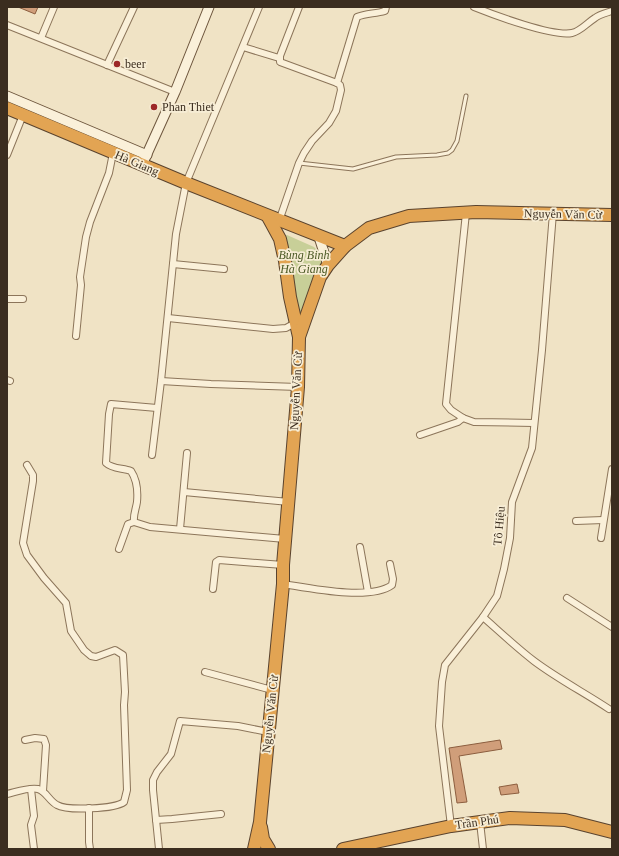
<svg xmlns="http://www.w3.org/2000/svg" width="619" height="856" viewBox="0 0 619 856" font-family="'Times New Roman',serif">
<rect width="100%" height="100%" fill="#f0e3c5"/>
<polygon fill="#c8cf98" points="287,235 314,247 320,253 323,263 300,317 298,319 285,236"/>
<g fill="#d09e7a" stroke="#8c5e3f">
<polygon points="18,7 38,7 35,14"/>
<polygon points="500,740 502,749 459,756 467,802 457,803 449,748"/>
<polygon points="517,784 519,793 501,795 499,787"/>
</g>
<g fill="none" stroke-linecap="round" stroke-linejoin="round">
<g stroke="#8c755a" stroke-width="5">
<polyline id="lane" points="299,163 353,169 396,157 437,155 448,153 452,150 457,141 466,96"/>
</g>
<g stroke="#8c755a" stroke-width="8">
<g id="street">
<path d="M474 7C494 15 553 37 572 33 581 31 587 23 595 18 600 14 606 13 612 11"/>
<polyline points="7,25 175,92"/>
<polyline points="41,38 54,7"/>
<polyline points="243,47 279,58"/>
<polyline points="107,65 134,7"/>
<path d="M337 83 357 17C366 13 375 14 385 11L386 7"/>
<polyline points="7,155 23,115"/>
<polyline points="466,213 446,404 451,410 463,418 474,422 534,423"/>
<polyline points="279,221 299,163 304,153 312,141 329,123 336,111 341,90 340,85 337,83 280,62 280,56 299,7"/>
<polyline points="173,264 224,269"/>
<polyline points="7,299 23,299"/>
<polyline points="168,318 273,329 286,328 295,323"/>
<polyline points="76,336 81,285 80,277 86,237 90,222 109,173 113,153"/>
<polyline points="7,380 10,381"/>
<polyline points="161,381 211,384 298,387"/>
<polyline points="420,435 458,422 463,418"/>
<polyline points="152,455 161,381 176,234 186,183 259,7"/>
<polyline points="184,492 289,502"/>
<polyline points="576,521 603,520"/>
<path d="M134 522C133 515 136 509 137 502 138 491 137 480 131 471 123 468 112 469 106 463L109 414 111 404 157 408"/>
<polyline points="134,522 150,527 285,539"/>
<polyline points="180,529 187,453"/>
<polyline points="601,538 612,469"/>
<polyline points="360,547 368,592"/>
<polyline points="119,549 128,524 134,522"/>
<path d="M283 584C309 588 370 601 392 585L393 579 390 564"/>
<polyline points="213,589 216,562 219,560 283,565"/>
<polyline points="567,598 612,627"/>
<path d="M483 617C500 632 517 648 534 661 558 679 585 693 609 709"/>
<polyline points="205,672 272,690"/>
<polyline points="25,740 35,738 44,739 46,745 43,791"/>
<polyline points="31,789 34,816 31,825 34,849"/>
<path d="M7 794C16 792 29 787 38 789 46 791 49 801 57 805 67 811 115 809 124 802L127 790 124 705 125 692 123 655 115 650 96 657 91 656 84 650 71 631 66 603 44 578 27 555 23 543 33 481V475L27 465"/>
<polyline points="89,808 89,842 90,849"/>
<polyline points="156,820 172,819 221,814"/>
<polyline points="480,822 483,849"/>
<polyline points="451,826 439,726 442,682 445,665 483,617 497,596 504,569 510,538 512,502 532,448 542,350 553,213"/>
<polyline points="159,849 153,790 153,780 157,772 171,754 180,721 238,726 268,732"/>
</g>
</g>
<g stroke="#6e563d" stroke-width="11">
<g id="secondary">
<polyline points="7,96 147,155"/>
<polyline points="142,165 175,92 209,7"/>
<polyline points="319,237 328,265"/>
</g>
</g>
<g stroke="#5a432e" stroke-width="14">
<g id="highway">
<polyline points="7,108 186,183 345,246"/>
<polyline points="268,217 280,239 285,261 290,297 299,337"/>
<polyline points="261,827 263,839 269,849"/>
<polyline points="254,849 260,822 283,584 283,565 298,387 299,337 320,277 328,265 345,246 369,228 409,216 476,212 612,215"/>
<polyline points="343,849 451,826 510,818 565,820 612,832"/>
</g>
</g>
<use href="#lane" stroke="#faf0d9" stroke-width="3"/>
<use href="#street" stroke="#faf0d9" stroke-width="6"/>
<use href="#secondary" stroke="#faf0d9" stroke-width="9"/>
<use href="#highway" stroke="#e2a453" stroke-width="12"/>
</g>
<g fill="#9d2828" stroke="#f7edd5" stroke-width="1.5">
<circle cx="117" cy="64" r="4"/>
<circle cx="154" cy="107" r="4"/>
</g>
<g text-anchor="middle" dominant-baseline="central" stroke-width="3.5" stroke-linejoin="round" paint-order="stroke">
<g font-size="12" fill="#3b2d1f" stroke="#f7edd5" text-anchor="start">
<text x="125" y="64">beer</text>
<text x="162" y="107">Phan Thiet</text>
</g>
<g font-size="12" fill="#3b2d1f" stroke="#f7edd5">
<text transform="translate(137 163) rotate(23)">Hà Giang</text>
<text transform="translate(563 214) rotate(1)">Nguyễn Văn Cừ</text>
<text transform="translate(296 391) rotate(-87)">Nguyễn Văn Cừ</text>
<text transform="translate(499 526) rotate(-85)">Tô Hiệu</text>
<text transform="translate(270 714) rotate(-84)">Nguyễn Văn Cừ</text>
<text transform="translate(477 822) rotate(-8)">Trần Phú</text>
</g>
<g font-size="12" font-style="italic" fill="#4b5924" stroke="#f7edd5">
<text x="304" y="255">Bùng Binh<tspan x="304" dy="14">Hà Giang</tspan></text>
</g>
</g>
<rect width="619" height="856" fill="none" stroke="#3b2d1f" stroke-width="16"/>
</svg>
